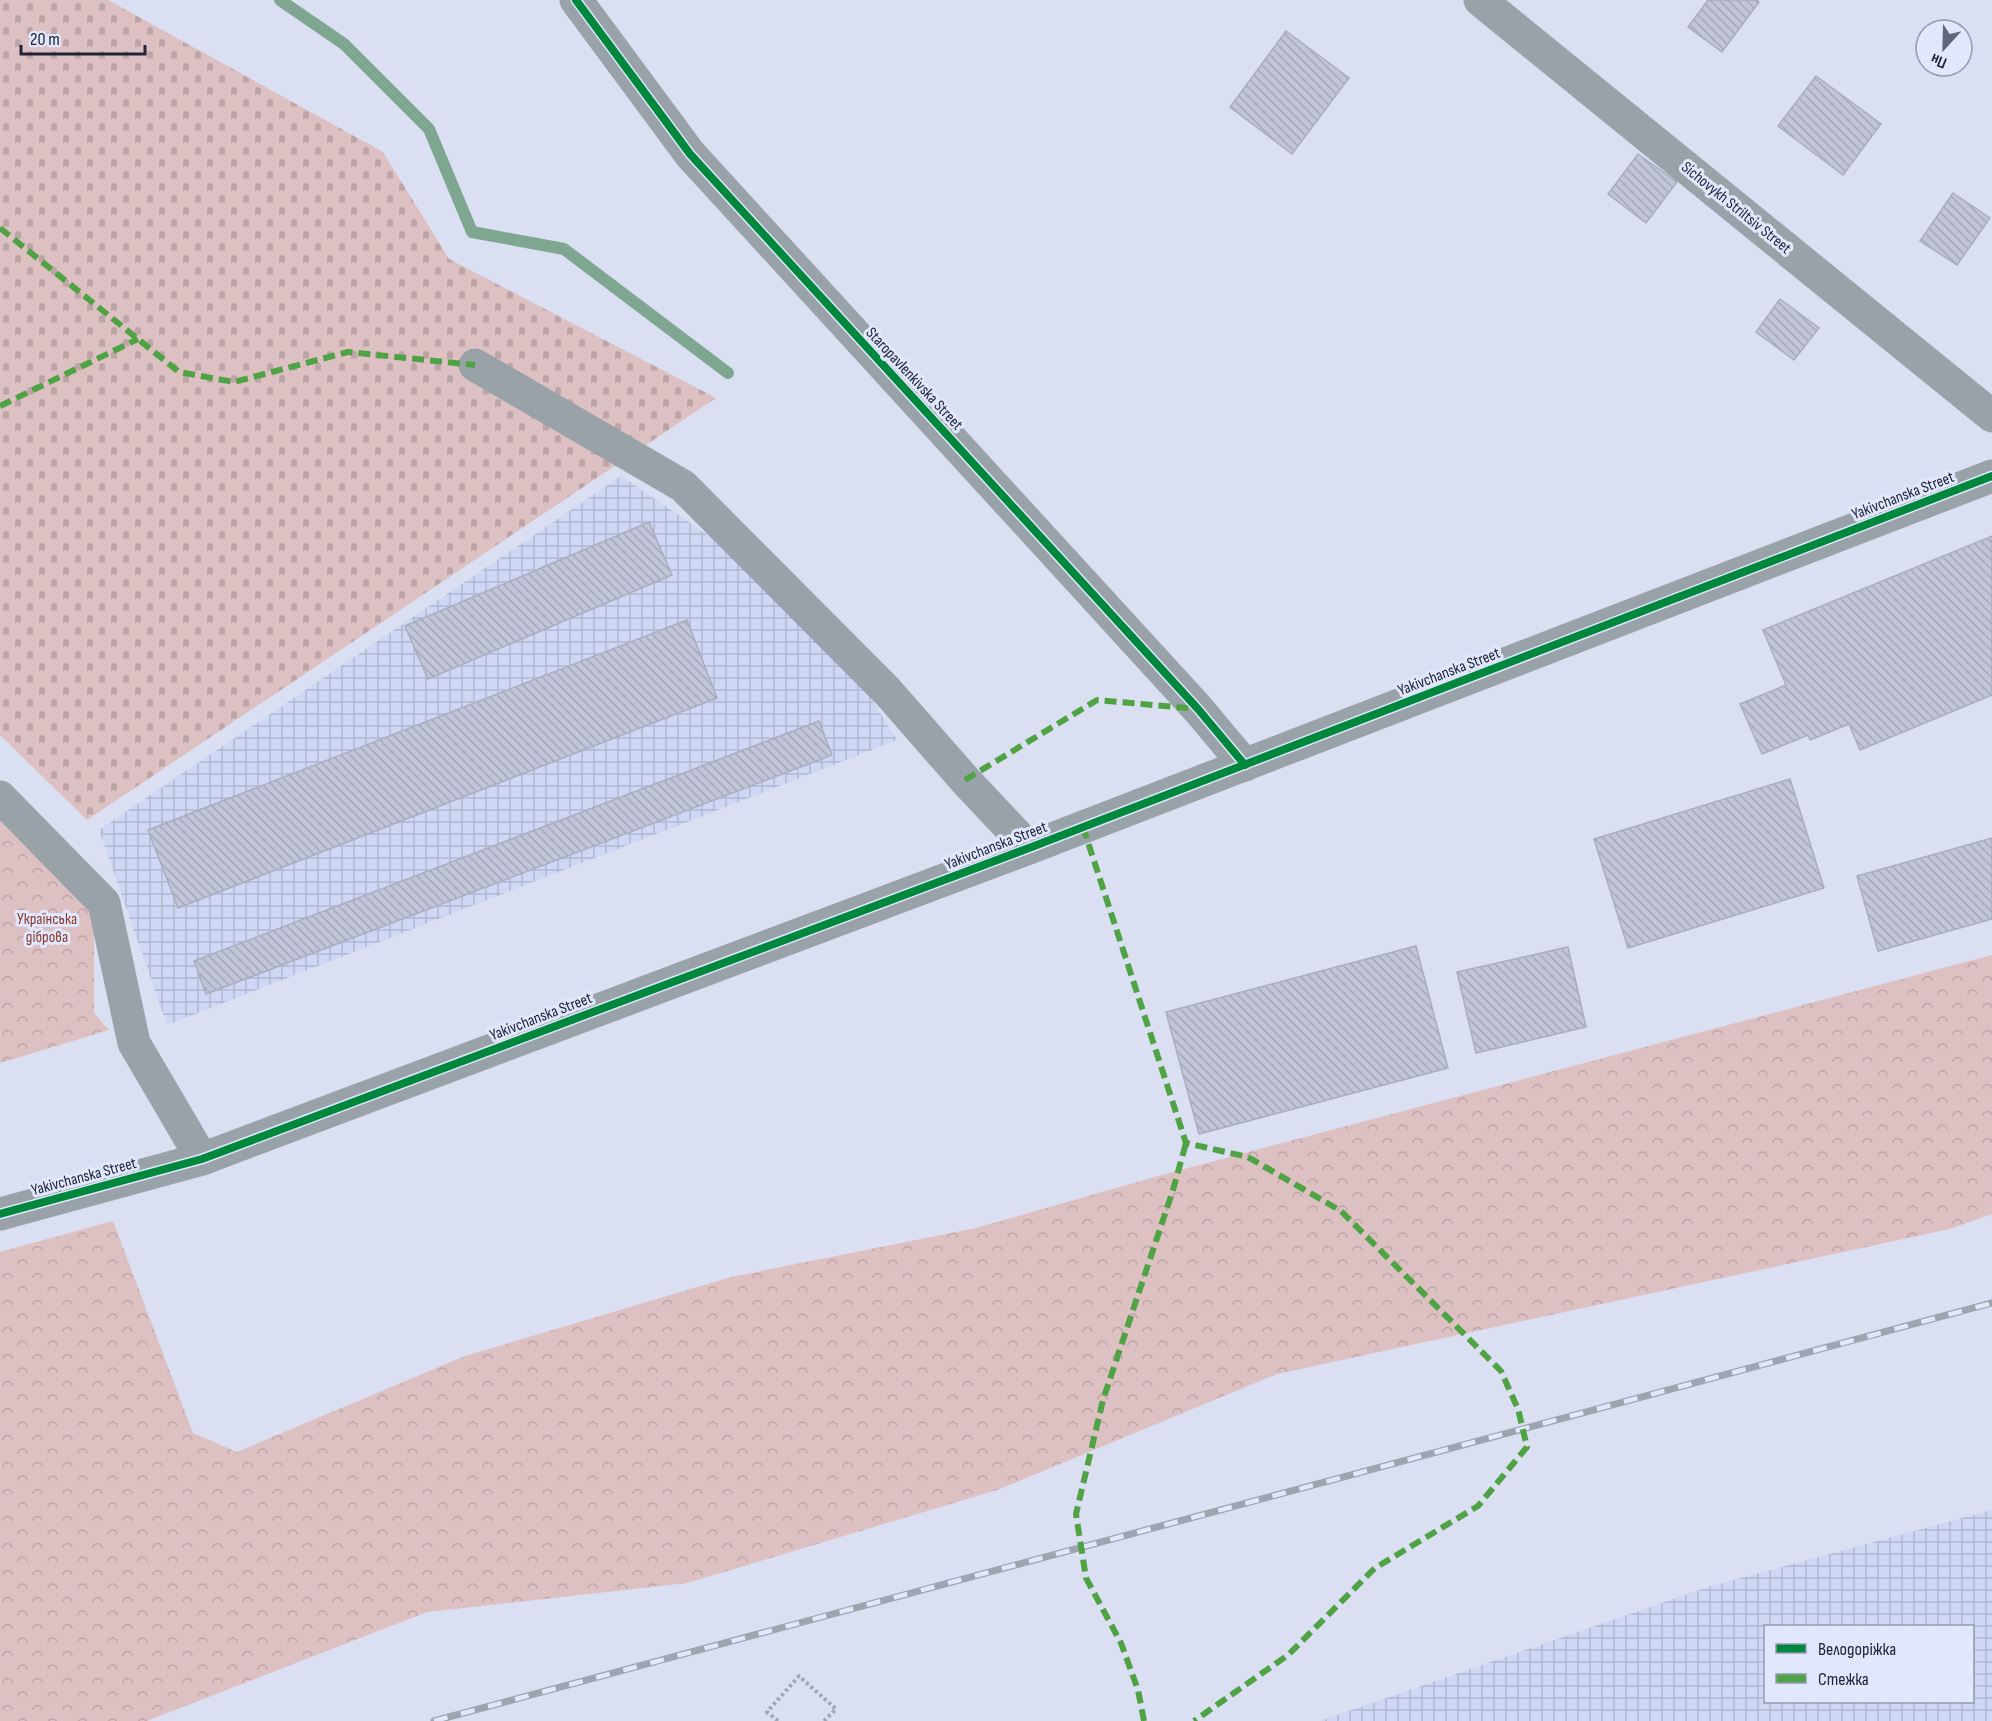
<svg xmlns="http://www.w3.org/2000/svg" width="1992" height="1721" viewBox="0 0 1992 1721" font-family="'Sofia Sans Condensed',sans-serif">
<defs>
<pattern id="industrial-grid" width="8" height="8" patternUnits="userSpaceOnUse" patternTransform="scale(1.5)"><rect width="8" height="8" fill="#cfd7f4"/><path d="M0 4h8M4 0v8" fill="none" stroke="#b1b8d2"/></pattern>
<pattern id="forest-crowns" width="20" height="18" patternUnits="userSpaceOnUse" patternTransform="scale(1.5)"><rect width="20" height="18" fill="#ddc0c1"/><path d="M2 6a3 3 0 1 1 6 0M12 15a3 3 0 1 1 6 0" fill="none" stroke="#bda5a7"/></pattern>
<pattern id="cemetery-stones" width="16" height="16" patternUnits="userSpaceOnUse" patternTransform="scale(1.5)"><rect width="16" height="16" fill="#ddc0c1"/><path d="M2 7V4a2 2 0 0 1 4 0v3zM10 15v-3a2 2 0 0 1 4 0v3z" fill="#bda5a7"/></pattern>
<pattern id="building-back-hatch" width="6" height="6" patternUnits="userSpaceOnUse" patternTransform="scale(1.5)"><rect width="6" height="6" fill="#c0c5d8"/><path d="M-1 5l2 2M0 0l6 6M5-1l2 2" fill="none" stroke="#a5a9ba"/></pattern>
</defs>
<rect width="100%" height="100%" fill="#dadff1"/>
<g fill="url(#industrial-grid)" fill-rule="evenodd">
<polygon points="621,476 733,552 863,685 897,740 167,1025 99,830"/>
<path d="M1992 1510V1721H1320L1708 1587ZM1766 1626H1972V1702H1766Z"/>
</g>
<g fill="url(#forest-crowns)">
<polygon points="0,810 94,906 94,1013 109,1030 0,1063"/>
<polygon points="1992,955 1992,1214 1950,1229 1277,1374 997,1490 687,1583 427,1612 147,1721 0,1721 0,1252 113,1221 193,1433 237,1452 465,1356 731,1277 976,1228 1169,1173"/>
</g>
<polygon fill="url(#cemetery-stones)" points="0,0 108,0 383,152 449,259 716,398 87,820 0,735"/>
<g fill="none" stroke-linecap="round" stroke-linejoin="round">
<polyline stroke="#7ea690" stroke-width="12" points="280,0 344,44 429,129 472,232 564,249 728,373"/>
</g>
<g fill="url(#building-back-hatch)" stroke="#a8aec0" stroke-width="1.5">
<polygon points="1708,0 1757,0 1759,2 1722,52 1688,27"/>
<polygon points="1286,31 1349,78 1292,154 1230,107"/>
<polygon points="1816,76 1881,124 1843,175 1778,126"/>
<polygon points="1638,154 1677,182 1646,223 1608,194"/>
<polygon points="1953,193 1990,218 1957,265 1920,241"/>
<polygon points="1780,299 1819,328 1794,360 1756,332"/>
<polygon points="649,522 672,575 428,679 405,626"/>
<polygon points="1992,536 1992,695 1860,750 1849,724 1810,740 1808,735 1762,754 1740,704 1786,685 1763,630"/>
<polygon points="687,620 717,698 178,908 148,830"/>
<polygon points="819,721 832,755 206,994 194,961"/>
<polygon points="1790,779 1824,888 1628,948 1594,839"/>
<polygon points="1992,838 1992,919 1878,951 1857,876"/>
<polygon points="1416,946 1448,1068 1199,1134 1166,1012"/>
<polygon points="1568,947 1586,1027 1476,1053 1457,972"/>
</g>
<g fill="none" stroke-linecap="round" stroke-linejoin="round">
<polyline stroke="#a1a8b0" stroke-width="4" stroke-dasharray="3 3" stroke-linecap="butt" points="778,1721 767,1712 799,1676 836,1709 824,1721"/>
<g stroke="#99a2a8" stroke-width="33">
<polyline points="576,0 690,154 1198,709 1245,765"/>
<polyline points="1480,0 1992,416"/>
<polyline points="475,365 683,486 888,692 965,780 1029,848"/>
<polyline points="0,797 104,903 134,1043 202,1159"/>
<polyline points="0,1214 202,1159 1029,848 1992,476"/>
</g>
<g stroke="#9ea4b0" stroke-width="7">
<polyline id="rail" points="434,1721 1992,1303"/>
</g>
<use href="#rail" stroke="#e1e8fe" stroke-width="4.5" stroke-dasharray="14" stroke-linecap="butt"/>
<g stroke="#50a345" stroke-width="6" stroke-dasharray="12 6" stroke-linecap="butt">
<polyline points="0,228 179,372 234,382 348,352 475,365"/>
<polyline points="0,406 138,339"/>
<polyline points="965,780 1097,700 1198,709"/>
<polyline points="1083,827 1186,1143 1248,1157 1341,1211 1501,1371 1518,1409 1527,1447 1478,1506 1375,1568 1288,1655 1194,1721"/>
<polyline points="1144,1721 1138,1690 1121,1643 1086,1578 1076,1514 1103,1400 1173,1190 1186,1143"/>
</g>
<g stroke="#e1e8fe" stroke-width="11">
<g id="cycleway">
<polyline points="576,0 690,154 1198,709 1245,765"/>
<polyline points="0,1214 202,1159 1029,848 1992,476"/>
</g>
</g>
<use href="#cycleway" stroke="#00873e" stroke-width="8"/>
</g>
<g text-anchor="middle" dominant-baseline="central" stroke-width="6" stroke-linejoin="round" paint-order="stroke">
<g font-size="16" fill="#20253a" stroke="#e1e8fe">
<text transform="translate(1736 208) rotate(39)">Sichovykh Striltsiv Street</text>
<text transform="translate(914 379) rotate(47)">Staropavlenkivska Street</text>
<text transform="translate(1903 496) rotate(-21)">Yakivchanska Street</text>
<text transform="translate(1449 672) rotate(-21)">Yakivchanska Street</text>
<text transform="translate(996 846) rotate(-21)">Yakivchanska Street</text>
<text transform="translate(541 1017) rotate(-21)">Yakivchanska Street</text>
<text transform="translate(84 1177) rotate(-15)">Yakivchanska Street</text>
</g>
<g font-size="16" fill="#8a392a" stroke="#e1e8fe">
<text x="47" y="919">Українська<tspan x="47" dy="18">діброва</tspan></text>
</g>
</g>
<rect x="1764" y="1625" width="210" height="78" fill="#e1e8fe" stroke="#949ab0" stroke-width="1.5"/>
<rect x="1776" y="1644" width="30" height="9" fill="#00873e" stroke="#949ab0" stroke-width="1.5"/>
<text x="1818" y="1655" font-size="18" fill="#20253a">Велодоріжка</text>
<rect x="1776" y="1674" width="30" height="9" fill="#50a345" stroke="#949ab0" stroke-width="1.5"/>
<text x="1818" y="1685" font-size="18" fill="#20253a">Стежка</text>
<g transform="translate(1944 48) rotate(202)"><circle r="28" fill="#e1e8fe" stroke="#949ab0" stroke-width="1.5"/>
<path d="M0-4.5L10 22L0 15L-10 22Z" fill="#61667a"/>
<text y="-9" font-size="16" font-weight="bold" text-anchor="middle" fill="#20253a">Пн</text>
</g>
<path d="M21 45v9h124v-9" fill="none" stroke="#20253a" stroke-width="3"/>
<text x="30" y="45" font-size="18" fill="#20253a" stroke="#e1e8fe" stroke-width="4.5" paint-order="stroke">20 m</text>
</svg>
